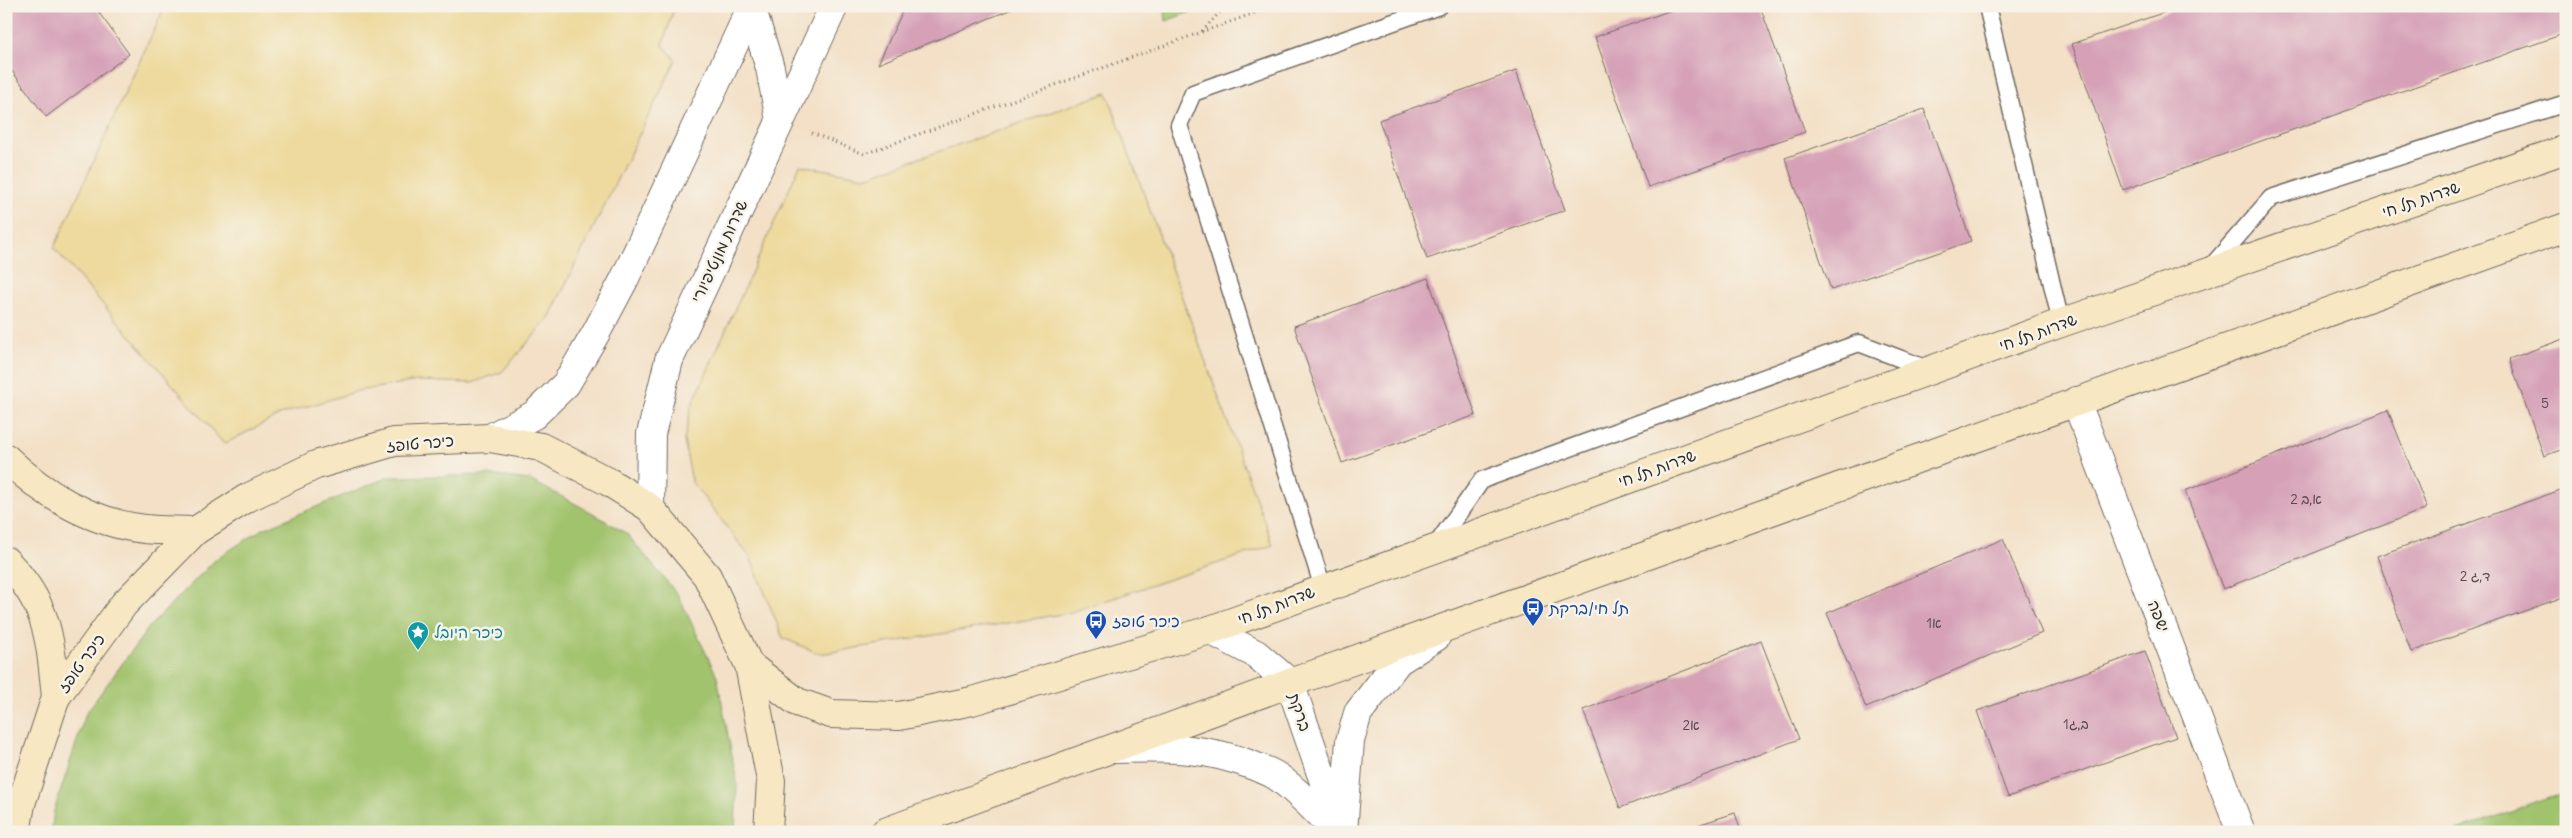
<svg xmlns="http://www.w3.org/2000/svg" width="2572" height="838" viewBox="0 0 2572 838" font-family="Delius,'Playpen Sans Hebrew',sans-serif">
<rect width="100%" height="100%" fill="#f7f3e8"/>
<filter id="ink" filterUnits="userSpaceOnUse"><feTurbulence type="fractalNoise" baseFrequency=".02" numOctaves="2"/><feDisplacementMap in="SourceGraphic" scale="10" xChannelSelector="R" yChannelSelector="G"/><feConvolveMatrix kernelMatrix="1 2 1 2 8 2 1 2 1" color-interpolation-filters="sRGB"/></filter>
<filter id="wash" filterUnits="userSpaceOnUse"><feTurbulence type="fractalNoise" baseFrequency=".0096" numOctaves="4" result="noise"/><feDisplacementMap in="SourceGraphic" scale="20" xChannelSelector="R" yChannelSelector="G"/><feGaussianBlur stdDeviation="1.12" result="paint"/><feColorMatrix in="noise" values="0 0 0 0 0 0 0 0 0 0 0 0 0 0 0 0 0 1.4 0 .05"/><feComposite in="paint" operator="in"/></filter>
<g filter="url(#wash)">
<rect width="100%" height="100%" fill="#f3e0c6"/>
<g fill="#a2c36d" stroke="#66774c">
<polygon points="1164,6 1207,6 1166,21"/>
<polygon points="489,475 530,480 591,512 627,534 678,595 717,676 737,783 735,832 51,832 54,811 86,713 150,626 217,558 263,529 388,477"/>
<polygon points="2566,791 2566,832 2453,832"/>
</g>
<g fill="#eeda9e" stroke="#8c8264">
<polygon points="165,6 669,6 674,8 663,45 676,60 549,318 502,372 472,383 417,381 358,391 282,414 224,444 54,248"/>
<polygon points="1107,93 1273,545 1068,613 820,654 783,638 750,557 692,482 684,441 691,407 800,165 865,177"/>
</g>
<g id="blocks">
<g fill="#d6a1b7">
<polygon points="6,6 94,6 129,54 46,117 6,63"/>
<polygon points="905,6 1019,6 878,64"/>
<polygon points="1683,6 1760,6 1805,132 1648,187 1595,37"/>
<polygon points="2173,6 2566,6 2566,33 2123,190 2072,44 2174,9"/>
<polygon points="1516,71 1565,210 1427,259 1379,120"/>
<polygon points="1924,109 1971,241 1831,290 1785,158"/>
<polygon points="1428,278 1476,415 1342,463 1294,326"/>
<polygon points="2566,338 2566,448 2544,456 2509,359"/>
<polygon points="2388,410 2427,508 2223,589 2185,491"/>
<polygon points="2566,488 2566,596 2411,652 2377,556"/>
<polygon points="2003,539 2042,633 1866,708 1827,613"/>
<polygon points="1761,641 1799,739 1620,808 1583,710"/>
<polygon points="2145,651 2176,737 2008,797 1977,711"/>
<polygon points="1735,813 1741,832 1679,832 1679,831"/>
</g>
</g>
</g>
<g filter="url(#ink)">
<use href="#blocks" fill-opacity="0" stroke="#716a61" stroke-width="1"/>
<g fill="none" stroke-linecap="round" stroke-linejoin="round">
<g stroke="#716a61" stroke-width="19">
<g id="service">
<polyline points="1987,6 2061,323"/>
<polyline points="2210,268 2271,198 2566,103"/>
<polyline points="1434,548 1482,480 1859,343 1930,370"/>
<polyline points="1323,588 1179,125 1193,93 1439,6"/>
</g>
</g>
<g stroke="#716a61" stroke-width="30">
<g id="minor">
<polyline points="751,6 770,68 780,120"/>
<polyline points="2076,401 2241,832"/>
</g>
</g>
<g stroke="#716a61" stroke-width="30">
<g id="tertiary">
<polyline points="490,438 534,415 566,384 596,333 625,278 752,6"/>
<polyline points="650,508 651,434 669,360 834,6"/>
<polyline points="1210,630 1256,654 1290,683 1339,826"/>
<path d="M1115 749C1167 748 1205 746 1254 766 1262 769 1271 772 1278 777 1300 793 1318 813 1337 832"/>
<polyline points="1343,832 1350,741 1358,713 1398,661 1436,637"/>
</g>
</g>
<g stroke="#716a61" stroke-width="30">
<g id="secondary">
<path d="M6 458C44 495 92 523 145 529 162 531 179 530 195 531"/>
<path d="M6 561C49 605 50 639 56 697"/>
<polyline points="749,665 797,702 831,714 899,716 972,701 1210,630 2061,323 2566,149"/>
<polyline points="16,832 21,804 56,697 124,604 195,531 247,498 316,465 394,442 490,438 541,447 609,482 650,508 707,576 749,665 771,781 768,832"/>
<polyline points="885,832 1290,683 2566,227"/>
</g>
</g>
<g stroke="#716a61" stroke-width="3" stroke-dasharray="1 4" stroke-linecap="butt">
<polyline points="1202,31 1226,6"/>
<polyline points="812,133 864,154 1274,6"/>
</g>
<use href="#service" stroke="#fff" stroke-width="16"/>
<use href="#minor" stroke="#fff" stroke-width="28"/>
<use href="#tertiary" stroke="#fff" stroke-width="28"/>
<use href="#secondary" stroke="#f7e8c3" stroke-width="28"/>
</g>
</g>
<defs>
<g id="bus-pin" transform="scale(1.125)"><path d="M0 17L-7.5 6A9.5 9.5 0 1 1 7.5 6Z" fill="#1a4fb4" stroke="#f7f3e8"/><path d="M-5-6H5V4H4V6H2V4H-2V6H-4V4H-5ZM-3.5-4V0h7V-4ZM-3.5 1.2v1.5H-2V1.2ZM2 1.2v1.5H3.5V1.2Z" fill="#fff"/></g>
<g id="sight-pin" transform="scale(1.125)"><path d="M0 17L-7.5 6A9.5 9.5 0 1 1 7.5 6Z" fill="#0f9aa8" stroke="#f7f3e8"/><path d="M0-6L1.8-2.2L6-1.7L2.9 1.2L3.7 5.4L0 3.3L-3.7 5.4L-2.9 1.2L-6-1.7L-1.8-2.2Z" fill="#fff"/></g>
</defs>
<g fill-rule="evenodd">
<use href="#bus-pin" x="1533" y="608"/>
<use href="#bus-pin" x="1096" y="621"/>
<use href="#sight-pin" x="418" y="632"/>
</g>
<g text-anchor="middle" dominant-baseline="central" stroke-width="5" stroke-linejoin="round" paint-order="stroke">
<g font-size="14" fill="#56484e">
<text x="2545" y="403">5</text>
<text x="2306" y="499">2 א,ב</text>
<text x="2475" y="576">2 ד,ג</text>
<text x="1934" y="623">1א</text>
<text x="2076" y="724">1ב,ג</text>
<text x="1691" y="725">2א</text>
</g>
<g font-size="16" fill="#2b2b2b" stroke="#f7f3e8">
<text transform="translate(2421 199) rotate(-19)">שדרות תל חי</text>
<text transform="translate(719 251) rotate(-65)">שדרות מונטיפיורי</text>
<text transform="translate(2038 332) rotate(-20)">שדרות תל חי</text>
<text transform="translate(420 443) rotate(-5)">כיכר טופז</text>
<text transform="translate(1657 468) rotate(-20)">שדרות תל חי</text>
<text transform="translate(1276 605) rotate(-21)">שדרות תל חי</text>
<text transform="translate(2159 616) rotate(69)">ישפה</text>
<text transform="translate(81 663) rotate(-54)">כיכר טופז</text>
<text transform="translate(1300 712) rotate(71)">ברקת</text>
</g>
<g font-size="16" fill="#164399" stroke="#f7f3e8" text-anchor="start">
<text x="1549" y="608">תל חי/ברקת</text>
<text x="1112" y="621">כיכר טופז</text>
</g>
<g font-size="16" fill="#0d838f" stroke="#f7f3e8" text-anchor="start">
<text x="434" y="632">כיכר היובל</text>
</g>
</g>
<rect width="2572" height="838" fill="none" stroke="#f7f3e8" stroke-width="25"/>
</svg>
